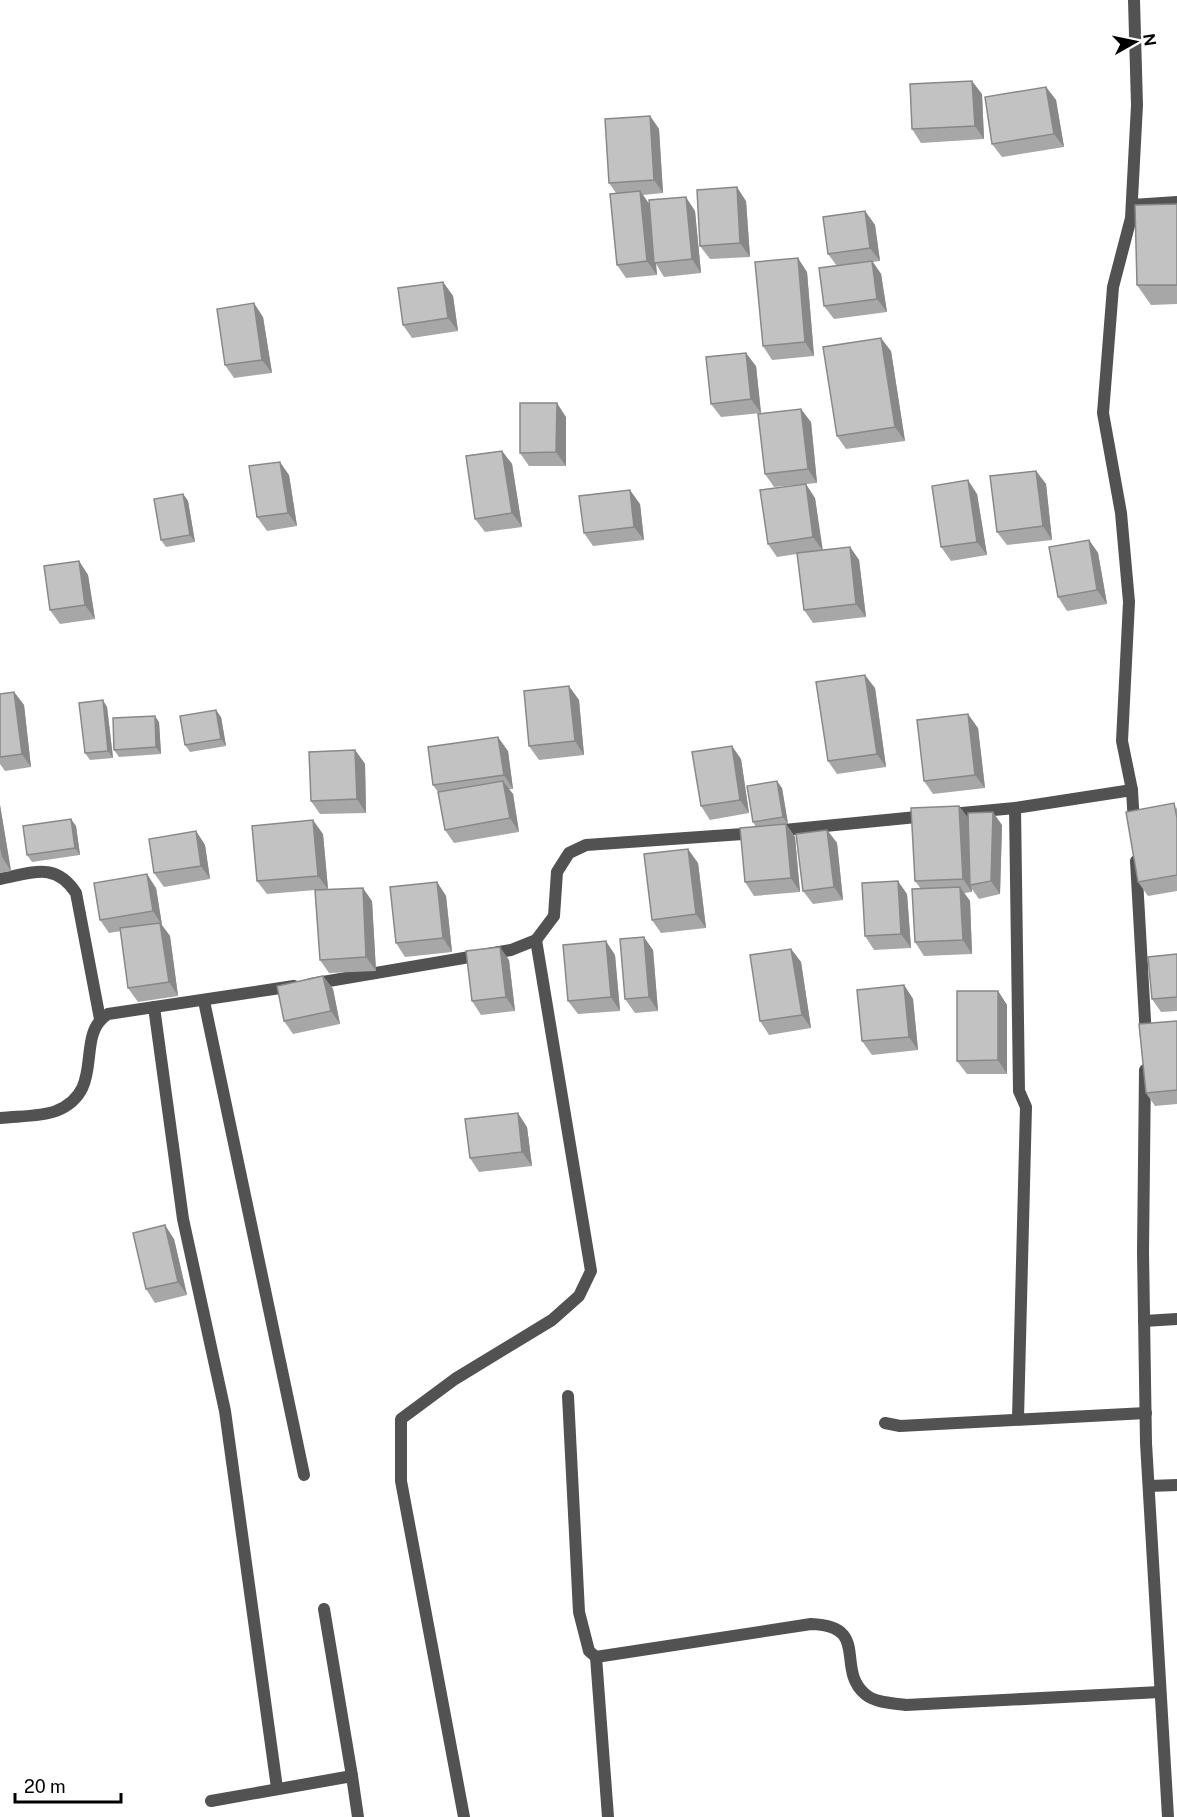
<svg xmlns="http://www.w3.org/2000/svg" width="1177" height="1817" viewBox="0 0 1177 1817" font-family="'Public Sans',sans-serif">
<rect width="100%" height="100%" fill="#fff"/>
<g fill="none" stroke-linecap="round" stroke-linejoin="round">
<g stroke="#525252" stroke-width="12">
<polyline points="1132,205 1177,202"/>
<polyline points="1132,790 1134,825"/>
<polyline points="1015,808 1019,1091 1026,1107 1018,1418"/>
<polyline points="951,814 1015,808 1132,790 1122,741 1129,602 1121,513 1103,413 1113,287 1131,218 1137,105 1134,0"/>
<polyline points="774,831 927,816"/>
<polyline points="1136,861 1146,1038"/>
<path d="M0 879C32 873 55 861 76 893L100 1019"/>
<polyline points="311,984 511,950 536,940 554,916 557,872 569,853 586,845 757,833"/>
<polyline points="204,1001 304,1475"/>
<polyline points="154,1007 183,1219 225,1411 277,1788"/>
<polyline points="1145,1070 1143,1252 1146,1443 1168,1817"/>
<path d="M0 1118C17 1116 40 1117 56 1111 108 1090 73 1036 108 1014L294 986"/>
<polyline points="1144,1321 1177,1319"/>
<path d="M568 1396 579 1612 589 1651 596 1657 811 1624C871 1626 835 1668 865 1694 875 1703 893 1703 906 1705L1160 1692"/>
<polyline points="885,1423 900,1426 1146,1413"/>
<polyline points="1149,1486 1177,1485"/>
<polyline points="324,1609 352,1776"/>
<polyline points="596,1657 608,1817"/>
<polyline points="211,1801 352,1776 358,1817"/>
<polyline points="464,1817 401,1481 401,1419 455,1379 552,1320 579,1296 591,1271 536,940"/>
</g>
</g>
<g fill="#a7a7a7">
<polygon points="1046,87 1056,100 1064,147 1002,157 992,144"/>
<polygon points="982,94 984,139 921,143 912,129"/>
<polygon points="650,116 659,129 663,193 643,195 649,204 695,211 701,273 664,277 656,264 657,275 626,278 617,265 616,193 609,183"/>
<polygon points="746,201 750,257 710,259 700,246"/>
<polygon points="1177,204 1177,304 1151,305 1137,285"/>
<polygon points="865,211 875,225 880,261 873,262 881,274 887,312 834,319 824,306 837,266 828,254"/>
<polygon points="807,272 814,356 772,360 763,346"/>
<polygon points="443,282 453,296 458,331 412,338 403,325"/>
<polygon points="263,317 272,373 234,378 225,365"/>
<polygon points="891,351 905,441 846,449 837,436"/>
<polygon points="756,366 761,413 721,417 711,404"/>
<polygon points="566,417 566,466 529,466 520,453"/>
<polygon points="811,422 817,483 774,487 765,474"/>
<polygon points="502,451 512,464 522,527 485,532 475,519"/>
<polygon points="1036,471 1046,484 1052,540 1007,545 997,532"/>
<polygon points="289,475 297,526 267,531 257,517"/>
<polygon points="183,494 188,501 195,542 166,547 161,540"/>
<polygon points="977,494 987,555 951,561 941,547"/>
<polygon points="815,498 822,550 850,547 859,560 866,617 813,623 804,610 797,554 777,557 768,544"/>
<polygon points="640,504 644,540 593,546 584,533"/>
<polygon points="1089,540 1098,553 1107,604 1067,611 1058,597"/>
<polygon points="79,561 88,575 95,619 60,624 50,610"/>
<polygon points="875,688 886,767 837,774 828,761"/>
<polygon points="14,692 24,705 31,767 5,771 0,764 0,694"/>
<polygon points="579,700 584,755 539,760 529,746"/>
<polygon points="107,707 113,758 90,760 85,753"/>
<polygon points="221,717 226,746 190,752 185,745"/>
<polygon points="159,722 161,754 119,757 114,750"/>
<polygon points="978,728 985,788 933,794 924,781"/>
<polygon points="355,750 365,764 366,813 320,814 311,801"/>
<polygon points="508,751 513,789 509,789 513,794 519,832 454,843 445,830 438,792 433,785"/>
<polygon points="741,759 749,813 710,820 701,806"/>
<polygon points="782,788 788,824 786,824 795,837 800,892 754,896 745,882 756,827 753,822"/>
<polygon points="0,805 11,871 0,873"/>
<polygon points="959,806 968,818 1002,825 1000,894 979,899 972,889 972,892 964,893 970,901 972,954 924,956 915,942 921,889 915,881"/>
<polygon points="1177,807 1177,891 1148,896 1138,882"/>
<polygon points="76,826 80,855 32,862 27,855"/>
<polygon points="827,830 837,843 843,900 813,904 803,891"/>
<polygon points="196,831 205,845 210,879 164,887 154,873"/>
<polygon points="323,834 328,889 267,894 257,881"/>
<polygon points="698,863 706,928 661,933 652,920"/>
<polygon points="437,882 446,896 452,952 405,957 396,943"/>
<polygon points="156,888 162,925 170,936 178,996 138,1002 128,988 121,931 109,933 100,920"/>
<polygon points="907,894 911,948 874,950 865,936"/>
<polygon points="372,901 376,971 329,973 320,960"/>
<polygon points="791,949 801,962 811,1028 769,1035 760,1021"/>
<polygon points="653,950 658,1011 635,1013 625,999"/>
<polygon points="1177,954 1177,1011 1161,1012 1152,999"/>
<polygon points="615,955 620,1011 578,1014 568,1001"/>
<polygon points="509,960 515,1011 481,1015 472,1001"/>
<polygon points="323,976 333,989 340,1024 293,1034 284,1021"/>
<polygon points="904,985 913,999 918,1050 872,1055 862,1041"/>
<polygon points="998,991 1007,1005 1007,1074 967,1074 957,1061"/>
<polygon points="1177,1021 1177,1104 1155,1106 1146,1093"/>
<polygon points="527,1127 532,1166 479,1172 470,1158"/>
<polygon points="174,1239 187,1295 155,1303 146,1289"/>
</g>
<g fill="#888">
<polygon points="972,81 982,94 984,139 975,126"/>
<polygon points="1046,87 1056,100 1064,147 1054,134"/>
<polygon points="650,116 659,129 663,193 654,180"/>
<polygon points="737,187 746,201 750,257 740,243"/>
<polygon points="640,191 650,205 657,275 647,261"/>
<polygon points="686,197 695,211 701,273 692,259"/>
<polygon points="865,211 875,225 880,261 870,248"/>
<polygon points="798,258 807,272 814,356 805,342"/>
<polygon points="872,261 881,274 887,312 877,299"/>
<polygon points="443,282 453,296 458,331 448,318"/>
<polygon points="254,303 263,317 272,373 262,360"/>
<polygon points="881,338 891,351 905,441 895,427"/>
<polygon points="746,353 756,366 761,413 751,399"/>
<polygon points="557,403 566,417 566,466 556,452"/>
<polygon points="801,409 811,422 817,483 808,469"/>
<polygon points="502,451 512,464 522,527 512,513"/>
<polygon points="280,462 289,475 297,526 288,513"/>
<polygon points="1036,471 1046,484 1052,540 1043,526"/>
<polygon points="968,480 977,494 987,555 977,542"/>
<polygon points="806,484 815,498 823,551 813,537"/>
<polygon points="630,490 640,504 644,540 634,527"/>
<polygon points="183,494 188,501 195,542 190,535"/>
<polygon points="1089,540 1098,553 1107,604 1097,590"/>
<polygon points="850,547 859,560 866,617 856,604"/>
<polygon points="79,561 88,575 95,619 85,605"/>
<polygon points="865,675 875,688 886,767 877,754"/>
<polygon points="569,686 579,700 584,755 575,741"/>
<polygon points="14,692 24,705 31,767 22,754"/>
<polygon points="103,700 107,707 113,758 108,751"/>
<polygon points="216,710 221,717 226,746 221,739"/>
<polygon points="968,714 978,728 985,788 975,775"/>
<polygon points="155,716 159,722 161,754 156,747"/>
<polygon points="498,737 508,751 513,789 504,775"/>
<polygon points="732,746 741,759 749,813 740,800"/>
<polygon points="355,750 365,764 366,813 357,799"/>
<polygon points="503,781 513,794 519,832 510,818"/>
<polygon points="777,781 782,788 788,824 783,817"/>
<polygon points="0,805 11,871 2,857 0,848"/>
<polygon points="959,806 969,819 970,885 972,889 972,892 963,879"/>
<polygon points="993,812 1002,825 1000,894 991,881"/>
<polygon points="71,819 76,826 80,855 75,848"/>
<polygon points="313,820 323,834 328,889 318,876"/>
<polygon points="786,824 795,837 800,892 791,878"/>
<polygon points="827,830 837,843 843,900 834,887"/>
<polygon points="196,831 205,845 210,879 201,866"/>
<polygon points="688,849 698,863 706,928 696,914"/>
<polygon points="147,874 156,888 162,925 153,911"/>
<polygon points="898,881 907,894 911,948 901,934"/>
<polygon points="437,882 446,896 452,952 443,938"/>
<polygon points="960,887 970,901 972,954 963,940"/>
<polygon points="363,888 372,901 376,971 366,957"/>
<polygon points="160,923 170,936 178,996 169,982"/>
<polygon points="644,937 653,950 658,1011 649,997"/>
<polygon points="606,941 615,955 620,1011 611,997"/>
<polygon points="500,947 509,960 515,1011 506,997"/>
<polygon points="791,949 801,962 811,1028 802,1015"/>
<polygon points="323,976 333,989 340,1024 331,1011"/>
<polygon points="904,985 913,999 918,1050 909,1037"/>
<polygon points="998,991 1007,1005 1007,1074 998,1060"/>
<polygon points="518,1113 527,1127 532,1166 522,1152"/>
<polygon points="165,1225 174,1239 187,1295 178,1282"/>
</g>
<g fill="#c2c2c2" stroke="#888" stroke-width="1.5">
<polygon points="972,81 975,126 912,129 910,84"/>
<polygon points="1046,87 1054,134 992,144 985,97"/>
<polygon points="650,116 654,180 609,183 605,119"/>
<polygon points="737,187 740,243 700,246 697,190"/>
<polygon points="640,191 647,261 617,265 610,194"/>
<polygon points="686,197 692,259 654,263 649,200"/>
<polygon points="1177,204 1177,285 1137,285 1135,205"/>
<polygon points="865,211 870,248 828,254 823,217"/>
<polygon points="798,258 805,342 763,346 755,262"/>
<polygon points="872,261 877,299 824,306 819,268"/>
<polygon points="443,282 448,318 403,325 398,288"/>
<polygon points="254,303 262,360 225,365 217,309"/>
<polygon points="881,338 895,427 837,436 823,347"/>
<polygon points="746,353 751,399 711,404 706,357"/>
<polygon points="520,403 557,403 556,452 520,453"/>
<polygon points="801,409 808,469 765,474 758,414"/>
<polygon points="502,451 512,513 475,519 466,456"/>
<polygon points="280,462 288,513 257,517 249,466"/>
<polygon points="1036,471 1043,526 997,532 990,476"/>
<polygon points="968,480 977,542 941,547 932,486"/>
<polygon points="806,484 813,537 768,544 760,490"/>
<polygon points="630,490 634,527 584,533 579,496"/>
<polygon points="183,494 190,535 161,540 154,499"/>
<polygon points="1089,540 1097,590 1058,597 1049,547"/>
<polygon points="850,547 856,604 804,610 797,553"/>
<polygon points="79,561 85,605 50,610 44,566"/>
<polygon points="865,675 877,754 828,761 816,682"/>
<polygon points="569,686 575,741 529,746 524,691"/>
<polygon points="14,692 22,754 0,757 0,694"/>
<polygon points="103,700 108,751 85,753 79,703"/>
<polygon points="216,710 221,739 185,745 180,716"/>
<polygon points="968,714 975,775 924,781 917,720"/>
<polygon points="155,716 156,747 114,750 113,718"/>
<polygon points="498,737 504,775 433,785 428,747"/>
<polygon points="732,746 740,800 701,806 692,752"/>
<polygon points="355,750 357,799 311,801 309,752"/>
<polygon points="503,781 510,818 445,830 438,792"/>
<polygon points="777,781 783,817 753,822 747,786"/>
<polygon points="1174,803 1177,818 1177,875 1138,882 1126,812"/>
<polygon points="959,806 963,879 915,881 911,808"/>
<polygon points="993,812 991,881 970,885 968,813"/>
<polygon points="71,819 75,848 27,855 23,826"/>
<polygon points="313,820 318,876 257,881 252,826"/>
<polygon points="786,824 791,878 745,882 740,828"/>
<polygon points="827,830 834,887 803,891 796,834"/>
<polygon points="196,831 201,866 154,873 149,839"/>
<polygon points="688,849 696,914 652,920 644,854"/>
<polygon points="147,874 153,911 100,920 94,883"/>
<polygon points="898,881 901,934 865,936 862,883"/>
<polygon points="437,882 443,938 396,943 390,887"/>
<polygon points="960,887 963,940 915,942 912,889"/>
<polygon points="363,888 366,957 320,960 315,890"/>
<polygon points="160,923 169,982 128,988 120,928"/>
<polygon points="644,937 649,997 625,999 620,939"/>
<polygon points="606,941 611,997 568,1001 563,945"/>
<polygon points="500,947 506,997 472,1001 466,951"/>
<polygon points="791,949 802,1015 760,1021 750,955"/>
<polygon points="1177,954 1177,997 1152,999 1148,957"/>
<polygon points="323,976 331,1011 284,1021 277,986"/>
<polygon points="904,985 909,1037 862,1041 857,990"/>
<polygon points="957,991 998,991 998,1060 957,1061"/>
<polygon points="1177,1021 1177,1090 1146,1093 1139,1024"/>
<polygon points="518,1113 522,1152 470,1158 465,1119"/>
<polygon points="165,1225 178,1282 146,1289 133,1233"/>
</g>
<g transform="translate(1135 42) rotate(81)" stroke="#ffffff" stroke-width="4.5" paint-order="stroke">
<path d="M0-4.5L10 22L0 15L-10 22Z" fill="#000000"/>
<text y="-9" font-size="16" font-weight="bold" text-anchor="middle" fill="#000000">N</text>
</g>
<path d="M15 1793v9h106v-9" fill="none" stroke="#000000" stroke-width="3"/>
<text x="24" y="1793" font-size="18" fill="#000000" stroke="#ffffff" stroke-width="4.5" paint-order="stroke">20 m</text>
</svg>
